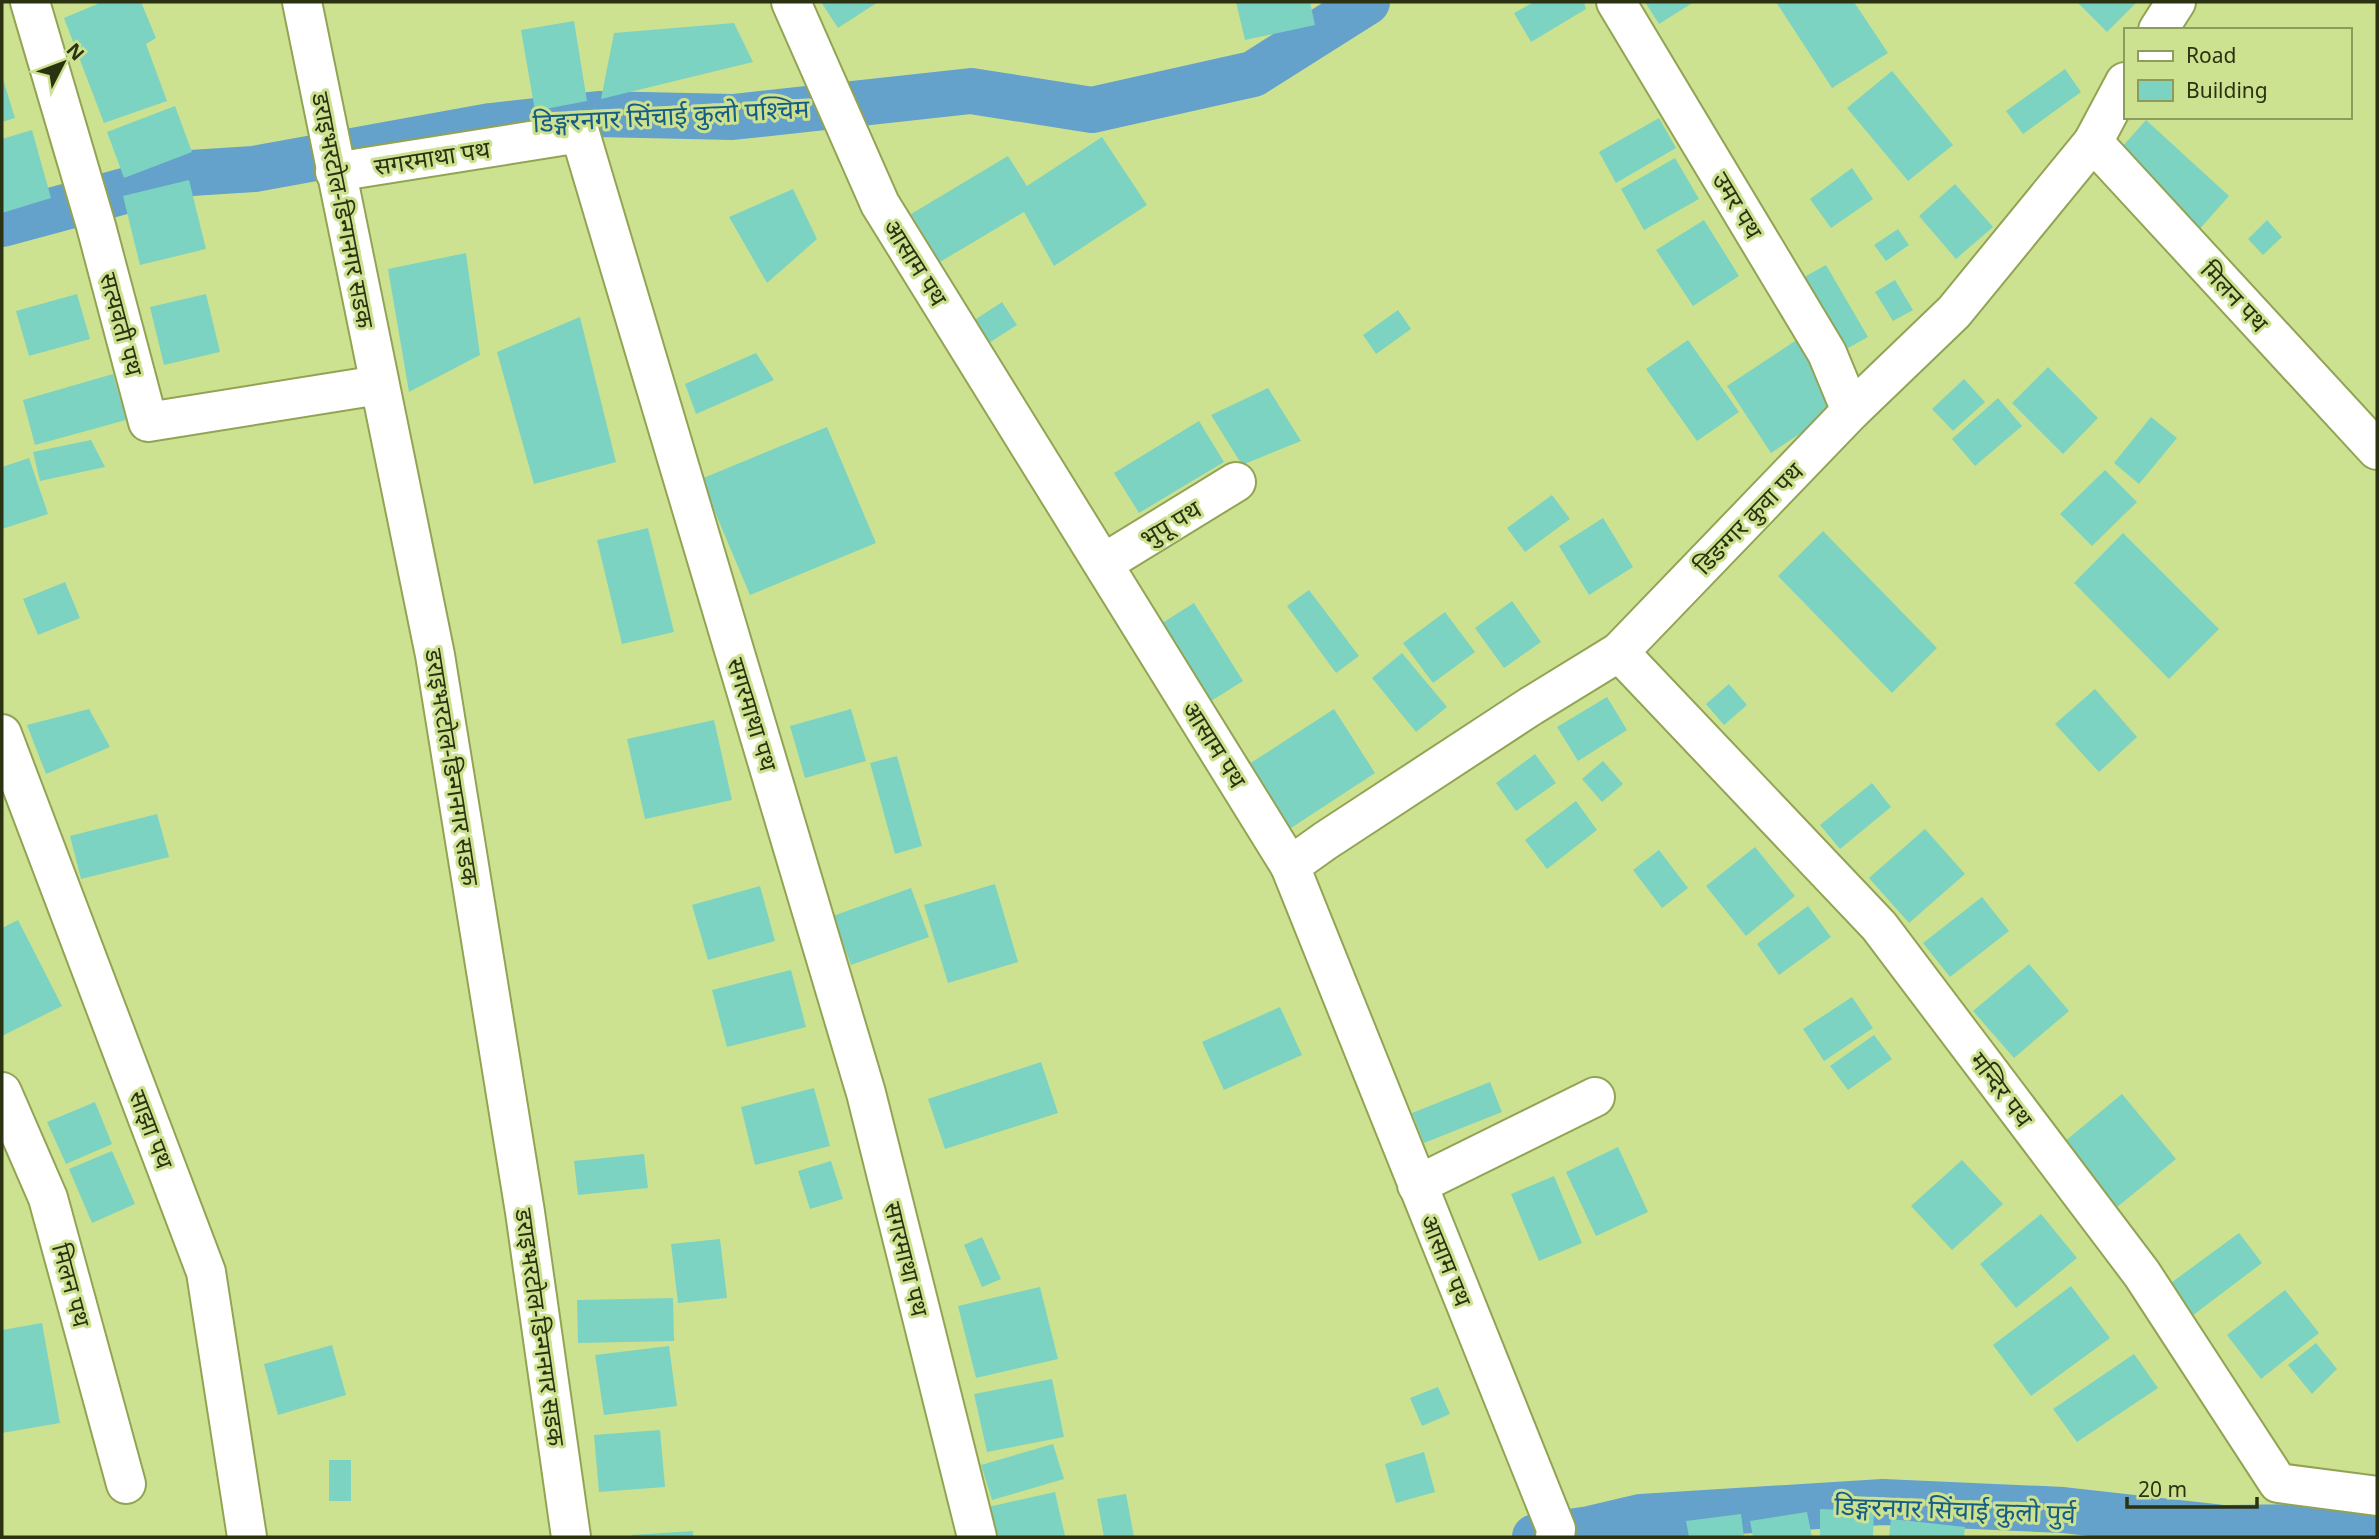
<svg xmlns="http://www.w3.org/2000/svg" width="2379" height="1539" viewBox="0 0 2379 1539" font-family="'Noto Sans','Noto Sans Devanagari',sans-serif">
<rect width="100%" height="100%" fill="#cde290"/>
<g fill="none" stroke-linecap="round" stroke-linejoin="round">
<g stroke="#64a1cb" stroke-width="46">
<polyline points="2,224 191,173 254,169 491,126 598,114 733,117 971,91 1092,110 1253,74 1367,2"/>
<polyline points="1535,1537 1590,1529 1641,1517 1883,1502 2063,1510 2224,1528 2377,1526"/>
</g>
</g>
<g fill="#7cd3c2">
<polygon points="102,2 141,2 156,38 146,44 167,101 104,123 64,18"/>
<polygon points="821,2 878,2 838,28"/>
<polygon points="1236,2 1310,2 1315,25 1245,40"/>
<polygon points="1534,2 1584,2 1586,9 1531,42 1514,13"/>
<polygon points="1645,2 1694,2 1659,24"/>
<polygon points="1776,2 1854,2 1888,53 1832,88"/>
<polygon points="2077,2 2137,2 2107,32"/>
<polygon points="574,21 587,101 535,111 521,30"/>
<polygon points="734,23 753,62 601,99 614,33"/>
<polygon points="2065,69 2081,92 2023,134 2006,111"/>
<polygon points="1892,71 1953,145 1908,181 1847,108"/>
<polygon points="2,76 15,118 2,122"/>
<polygon points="175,106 192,152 124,178 107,132"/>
<polygon points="1659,118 1676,148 1616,183 1599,152"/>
<polygon points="2146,120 2229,196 2197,232 2114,156"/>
<polygon points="32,130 51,198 2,213 2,139"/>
<polygon points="1102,137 1147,205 1054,266 1024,212 940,262 911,214 1008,156 1027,186"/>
<polygon points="1675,158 1699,199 1644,230 1621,189"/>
<polygon points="1852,168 1873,199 1831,228 1810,199"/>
<polygon points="189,180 206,249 140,265 123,196"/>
<polygon points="1955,184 1993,227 1956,259 1919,216"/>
<polygon points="793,189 817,239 767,283 729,217"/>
<polygon points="1704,220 1739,276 1693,306 1656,250"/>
<polygon points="2267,220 2282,237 2263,255 2248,239"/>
<polygon points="1898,229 1909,245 1886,261 1874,245"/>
<polygon points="466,253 480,355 409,392 388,269"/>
<polygon points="1826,265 1868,337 1839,353 1797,281"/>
<polygon points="1895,280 1913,310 1893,321 1875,292"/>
<polygon points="77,294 90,339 29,356 16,311"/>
<polygon points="206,294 220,352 164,365 150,307"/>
<polygon points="1002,302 1017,325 981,348 967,325"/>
<polygon points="1398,310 1411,329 1376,354 1363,335"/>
<polygon points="580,317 616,462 534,484 497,352"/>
<polygon points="1798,339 1842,406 1771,453 1727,386"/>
<polygon points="1688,340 1739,412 1697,441 1646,369"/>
<polygon points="756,353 774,380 696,414 685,384"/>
<polygon points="2048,367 2098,418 2063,454 2012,403"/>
<polygon points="113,374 126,420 35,445 23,400"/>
<polygon points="1964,379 1985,402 1953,431 1932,409"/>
<polygon points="1268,388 1301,441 1242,465 1211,415"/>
<polygon points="1998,398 2022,426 1975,466 1952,439"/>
<polygon points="2151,417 2177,438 2139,484 2114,463"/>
<polygon points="1199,421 1224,462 1139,513 1114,473"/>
<polygon points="827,427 876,543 750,595 701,479"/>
<polygon points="91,440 105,467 40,481 33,452"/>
<polygon points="29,458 48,514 2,529 2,467"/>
<polygon points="2105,470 2137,502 2092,546 2060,514"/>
<polygon points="1552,495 1570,519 1525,552 1507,528"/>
<polygon points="1603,518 1633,567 1589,595 1559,546"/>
<polygon points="648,528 674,632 622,644 597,540"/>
<polygon points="1823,531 1937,648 1892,693 1778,576"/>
<polygon points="2123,533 2219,629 2169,679 2074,583"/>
<polygon points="65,582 80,618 38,635 23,599"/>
<polygon points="1309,590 1359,656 1336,673 1287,606"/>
<polygon points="1512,601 1541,642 1504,668 1475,628"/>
<polygon points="1194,603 1243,681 1208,703 1159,625"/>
<polygon points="1445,612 1475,652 1433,683 1403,643"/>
<polygon points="1402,653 1447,707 1416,732 1372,678"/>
<polygon points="1729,684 1747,705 1724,725 1706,704"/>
<polygon points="2095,689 2137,737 2099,772 2055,724"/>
<polygon points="1607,697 1627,730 1578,761 1557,727"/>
<polygon points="89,709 110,747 46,774 27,725"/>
<polygon points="851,709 866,761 805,778 790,726"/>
<polygon points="1334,709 1375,773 1288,830 1246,766"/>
<polygon points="714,720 732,800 645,819 627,739"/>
<polygon points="1535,754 1556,783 1516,811 1496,783"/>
<polygon points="897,756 922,846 895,854 870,763"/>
<polygon points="1603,761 1623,784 1602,802 1582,779"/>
<polygon points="1872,783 1891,807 1840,849 1820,825"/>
<polygon points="1576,801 1597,830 1547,869 1525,840"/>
<polygon points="157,814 169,857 81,879 70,836"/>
<polygon points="1925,829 1965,874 1909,923 1869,878"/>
<polygon points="1755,847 1795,896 1746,936 1706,886"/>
<polygon points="1659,850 1688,888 1662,908 1633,870"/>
<polygon points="995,884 1018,962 948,983 924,905"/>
<polygon points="760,886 775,941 708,960 692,905"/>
<polygon points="911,888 929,937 851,965 833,916"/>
<polygon points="1982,897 2009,931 1950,977 1923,943"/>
<polygon points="1808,906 1831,937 1779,975 1757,944"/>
<polygon points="18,920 62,1006 2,1036 2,928"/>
<polygon points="2029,964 2069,1011 2014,1058 1973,1011"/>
<polygon points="791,970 806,1027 727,1047 712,990"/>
<polygon points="1852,997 1873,1028 1824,1061 1803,1029"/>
<polygon points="1280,1007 1302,1055 1224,1090 1202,1042"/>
<polygon points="1874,1035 1892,1059 1848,1090 1830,1066"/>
<polygon points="1041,1062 1058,1113 945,1149 928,1099"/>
<polygon points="1490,1082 1502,1112 1424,1143 1412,1113"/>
<polygon points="814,1088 830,1146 755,1165 741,1107"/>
<polygon points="2122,1094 2176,1159 2111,1212 2058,1147"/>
<polygon points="95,1102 112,1144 66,1164 47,1122"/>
<polygon points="1618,1147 1648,1212 1596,1236 1566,1172"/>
<polygon points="112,1151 135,1204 92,1223 69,1169"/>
<polygon points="644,1154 648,1188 578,1195 574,1161"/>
<polygon points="1962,1160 2003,1204 1952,1250 1911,1206"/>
<polygon points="831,1161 843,1199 810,1209 798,1171"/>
<polygon points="1554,1176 1582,1243 1539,1261 1511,1194"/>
<polygon points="2041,1214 2077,1258 2016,1308 1980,1264"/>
<polygon points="2239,1233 2262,1263 2188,1319 2164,1288"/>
<polygon points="982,1237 1001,1279 982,1287 964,1245"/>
<polygon points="720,1239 727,1298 678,1303 671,1244"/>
<polygon points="2071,1286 2110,1338 2031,1396 1993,1345"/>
<polygon points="1040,1287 1058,1359 976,1378 958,1306"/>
<polygon points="2285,1290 2319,1333 2261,1379 2227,1335"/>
<polygon points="673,1298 674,1341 578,1343 577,1300"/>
<polygon points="42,1323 60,1423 2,1433 2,1330"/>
<polygon points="2316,1343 2337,1369 2312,1394 2288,1365"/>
<polygon points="332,1345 346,1395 278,1415 264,1364"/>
<polygon points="669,1346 677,1406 604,1415 595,1355"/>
<polygon points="2134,1354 2158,1388 2077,1442 2053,1409"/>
<polygon points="1052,1379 1064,1437 987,1452 974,1394"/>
<polygon points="1438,1387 1450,1414 1422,1426 1410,1398"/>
<polygon points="660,1430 665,1487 599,1492 594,1435"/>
<polygon points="1053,1444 1064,1479 992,1500 981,1465"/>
<polygon points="1424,1452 1435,1492 1396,1503 1385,1464"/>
<rect x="329" y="1460" width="22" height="41"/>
<polygon points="1055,1492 1065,1536 995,1537 988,1507"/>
<polygon points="1126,1494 1134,1537 1104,1537 1097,1499"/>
<polygon points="1820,1509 1874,1511 1873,1537 1820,1537"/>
<polygon points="1807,1512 1812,1537 1753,1537 1750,1521"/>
<polygon points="1741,1514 1744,1537 1689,1537 1686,1521"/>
<polygon points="1891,1519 1965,1527 1964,1537 1889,1537"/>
<polygon points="693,1531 693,1537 632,1537 632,1535"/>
</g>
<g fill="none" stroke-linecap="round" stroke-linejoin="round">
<g stroke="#92a454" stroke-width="42">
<g id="minor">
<polyline points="30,2 96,226 148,422 379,385"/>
<polyline points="302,2 435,655 525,1212 571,1537"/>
<polyline points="791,2 880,204 1290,866 1556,1529 1555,1537"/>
<polyline points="1616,2 1827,353 1851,411"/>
<polyline points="2158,30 2176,2"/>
<polyline points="2093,142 2377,450"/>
<polyline points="335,172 580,133 866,1093 977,1537"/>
<polyline points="1104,563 1236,482"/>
<polyline points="1619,652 1879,926 2142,1274 2278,1483 2377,1496"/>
<polyline points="2,734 206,1272 247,1537"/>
<polyline points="1290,866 1325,841 1531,706 1619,652 1851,411 1954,312 2093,142 2125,82"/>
<polyline points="2,1092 48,1198 126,1484"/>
<polyline points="1417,1185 1595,1097"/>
</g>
</g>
<use href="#minor" stroke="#fff" stroke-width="38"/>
</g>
<g text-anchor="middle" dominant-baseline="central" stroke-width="6" stroke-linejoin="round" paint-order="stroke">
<g font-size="24" fill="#2b3211" stroke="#cde290">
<text transform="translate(432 157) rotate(-9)">सगरमाथा पथ</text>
<text transform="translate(1738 205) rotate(59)">उमर पथ</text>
<text transform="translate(344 210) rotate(79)">डराइभरटोल-डिन्गनगर सडक</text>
<text transform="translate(916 262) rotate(58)">आसाम पथ</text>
<text transform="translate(2235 296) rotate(47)">मिलन पथ</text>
<text transform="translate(122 324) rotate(75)">सत्यवती पथ</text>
<text transform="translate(1748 518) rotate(-46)">डिङग्गर कुवा पथ</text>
<text transform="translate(1170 523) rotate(-31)">भुपू पथ</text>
<text transform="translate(753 714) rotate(73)">सगरमाथा पथ</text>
<text transform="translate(1215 744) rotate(58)">आसाम पथ</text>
<text transform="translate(453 767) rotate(81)">डराइभरटोल-डिन्गनगर सडक</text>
<text transform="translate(2002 1089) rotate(53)">मन्दिर पथ</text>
<text transform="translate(152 1129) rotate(69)">साझा पथ</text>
<text transform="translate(907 1259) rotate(76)">सगरमाथा पथ</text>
<text transform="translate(1447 1260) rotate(68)">आसाम पथ</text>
<text transform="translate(72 1285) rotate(75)">मिलन पथ</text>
<text transform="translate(541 1327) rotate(82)">डराइभरटोल-डिन्गनगर सडक</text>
</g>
<g font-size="26" font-style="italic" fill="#155d86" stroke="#cde290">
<text transform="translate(671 115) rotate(-3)">डिङ्गरनगर सिंचाई कुलो पश्चिम</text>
<text transform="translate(1955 1509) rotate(2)">डिङ्गरनगर सिंचाई कुलो पुर्व</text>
</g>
</g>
<rect width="2379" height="1539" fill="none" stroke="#2b3211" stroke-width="7"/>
<rect x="2124" y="28" width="228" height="91" fill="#cde290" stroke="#8c9c5d" stroke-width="2"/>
<rect x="2138" y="51" width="35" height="10" fill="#ffffff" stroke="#8c9c5d" stroke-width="2"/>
<text x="2186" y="63" font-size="21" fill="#2b3211">Road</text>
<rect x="2138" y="80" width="35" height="21" fill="#7cd3c2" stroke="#8c9c5d" stroke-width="2"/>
<text x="2186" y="98" font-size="21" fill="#2b3211">Building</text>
<g transform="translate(63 63) rotate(48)" stroke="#cde290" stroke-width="5" paint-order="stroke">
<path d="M0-5L12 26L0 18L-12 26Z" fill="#2b3211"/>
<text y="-10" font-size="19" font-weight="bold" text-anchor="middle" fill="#2b3211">N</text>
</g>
<path d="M2127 1497v10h130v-10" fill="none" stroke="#2b3211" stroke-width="3.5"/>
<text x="2138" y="1497" font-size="21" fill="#2b3211" stroke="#cde290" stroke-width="5" paint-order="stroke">20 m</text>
</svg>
